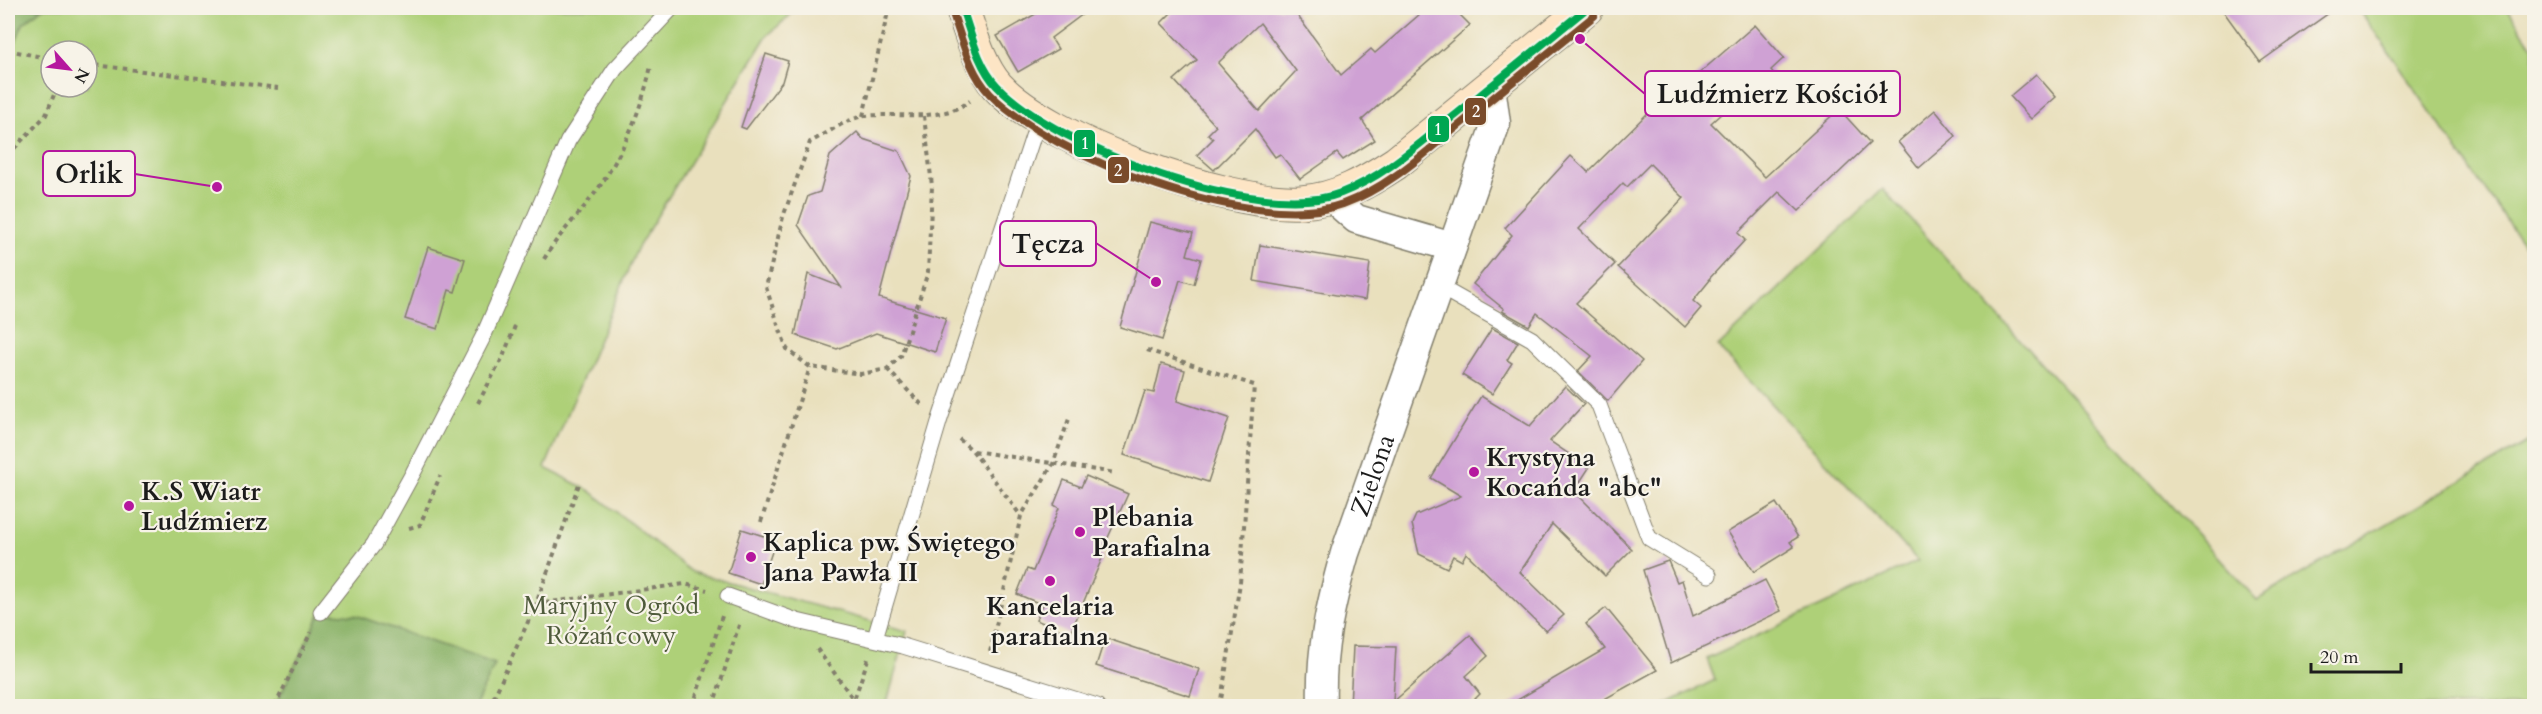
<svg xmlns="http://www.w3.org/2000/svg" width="2542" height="714" viewBox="0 0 2542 714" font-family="Cardo,serif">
<rect width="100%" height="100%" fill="#f7f3e8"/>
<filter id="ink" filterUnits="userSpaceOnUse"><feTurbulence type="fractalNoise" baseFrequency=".0167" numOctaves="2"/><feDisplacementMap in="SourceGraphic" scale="12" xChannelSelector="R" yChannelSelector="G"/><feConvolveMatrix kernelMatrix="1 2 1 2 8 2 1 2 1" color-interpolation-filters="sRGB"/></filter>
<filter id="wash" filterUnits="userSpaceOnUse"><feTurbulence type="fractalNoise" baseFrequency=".008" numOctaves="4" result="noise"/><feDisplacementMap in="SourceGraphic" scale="24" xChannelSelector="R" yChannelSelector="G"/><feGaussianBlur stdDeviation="1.35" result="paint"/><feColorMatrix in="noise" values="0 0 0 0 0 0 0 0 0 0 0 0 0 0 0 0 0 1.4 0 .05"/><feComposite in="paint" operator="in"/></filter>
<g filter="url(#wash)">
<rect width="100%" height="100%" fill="#e9e0bd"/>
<g fill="#aed078" stroke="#65764a" stroke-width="1.5" fill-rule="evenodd">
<path d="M42 8H798L766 37 637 249 545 468 590 491 692 572 907 631 886 706H475L494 664 282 706H8V59L23 24ZM51 51H87V87H51Z"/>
<polygon points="2358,8 2507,8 2534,48 2534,260"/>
<polygon points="1883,189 2257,600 2534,438 2534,706 1662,706 1715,680 1707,659 1918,561 1718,347"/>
</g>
<g fill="#8ab268" stroke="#536742" stroke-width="1.5">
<polygon points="8,8 42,8 23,24 8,59"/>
<polygon points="321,612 355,615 495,664 475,706 275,706"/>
</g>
<g id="blocks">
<g fill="#cfa1d4" fill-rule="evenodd">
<polygon points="1046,8 1091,8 1051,38 1058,49 1018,72 997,36"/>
<path d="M1176 8H1292L1341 75 1371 49 1375 53 1427 8H1453L1470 25 1362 120 1375 140 1343 160 1337 153 1300 179 1280 154 1275 157 1255 129 1214 170 1197 155 1213 139 1208 134 1216 126 1174 80 1197 60 1161 23ZM1260 23 1296 71 1259 111 1218 63Z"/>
<polygon points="2221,8 2336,8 2260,62"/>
<polygon points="1755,25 1784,58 1771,70 1775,75 1751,96 1746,91 1711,123 1765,177 1839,109 1870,143 1799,211 1779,192 1738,233 1745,240 1709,279 1710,280 1693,301 1701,308 1685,327 1618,267 1684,198 1650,164 1627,187 1623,183 1579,229 1615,264 1576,303 1642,361 1608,401 1578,371 1592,356 1537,313 1529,326 1502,311 1504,309 1473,284 1512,235 1505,228 1571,156 1588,172 1657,104 1660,107"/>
<polygon points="766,54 788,61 782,82 746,129 741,127"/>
<polygon points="2036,74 2056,97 2031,119 2010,96"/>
<polygon points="1935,110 1956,136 1919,168 1898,142"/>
<polygon points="857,132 863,139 899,151 911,176 879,298 946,318 935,352 876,333 837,349 795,335 808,274 841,287 798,225 808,196 820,192 830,156"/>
<polygon points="1150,222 1193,233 1187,255 1201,259 1194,284 1180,280 1162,340 1120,327"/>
<polygon points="1260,245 1370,263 1365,300 1254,281"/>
<polygon points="428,247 465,259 455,292 449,290 438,329 405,319"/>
<polygon points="1492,328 1518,342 1507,360 1512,363 1492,394 1462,375"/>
<polygon points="1161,364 1185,370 1177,401 1229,418 1208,482 1124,455 1145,391 1154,393"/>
<polygon points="1565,386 1584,404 1550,441 1589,468 1574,491 1632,549 1605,576 1552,524 1520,572 1564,615 1546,631 1466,553 1462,561 1453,556 1447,568 1419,554 1412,524 1416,515 1461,496 1431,478 1481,396 1530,426"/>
<polygon points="1086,476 1128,494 1100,555 1103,556 1070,634 1036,620 1043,605 1017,594 1027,569 1033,571 1059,508 1054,505 1064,480 1081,487"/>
<polygon points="1776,503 1798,537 1790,542 1794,547 1754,572 1728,532"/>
<polygon points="742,529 776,540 761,584 728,573"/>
<polygon points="1668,561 1677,582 1682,580 1693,616 1765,580 1781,611 1671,663 1643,570"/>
<polygon points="1606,608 1657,670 1592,706 1507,706 1605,649 1586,624"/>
<polygon points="1470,635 1488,656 1466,676 1480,694 1468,706 1350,706 1353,646 1396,647 1393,702"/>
<polygon points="1105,638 1199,669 1190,696 1096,666"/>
</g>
</g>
</g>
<g filter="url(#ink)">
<use href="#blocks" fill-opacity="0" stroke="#827e6c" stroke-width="1.5"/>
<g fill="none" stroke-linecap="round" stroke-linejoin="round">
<g stroke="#827e6c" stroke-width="17">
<g id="lane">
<polyline points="1438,286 1532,339 1599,405 1649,538 1709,575"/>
<polyline points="728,596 797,621 903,646 1097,706"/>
<polyline points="321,612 374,544 413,473 483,337 568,141 615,69 672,8"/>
<polyline points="875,638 939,422 1039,118"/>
</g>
</g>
<g stroke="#827e6c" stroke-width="31">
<g id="street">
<polyline points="1331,197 1356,219 1452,247"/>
<path id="s1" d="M1322 706C1320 650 1330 606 1345 553L1496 123 1491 86"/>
</g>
</g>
<g stroke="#827e6c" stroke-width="35">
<path id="secondary" d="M962 8C971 33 979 65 997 86 1046 141 1228 207 1301 202 1337 200 1367 182 1396 163L1587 8"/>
</g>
<g stroke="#827e6c" stroke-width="4" stroke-dasharray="4.5 4.5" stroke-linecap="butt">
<polyline points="8,50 51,59"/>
<polyline points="87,64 278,88"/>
<polyline points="863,116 889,8"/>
<path d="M924 116 932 186 928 272 901 356 887 369 861 374 810 367 787 349 779 327 766 287 783 217 810 142C826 134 848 118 865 116 901 112 939 123 970 101"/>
<polyline points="8,155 46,115 57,87"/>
<path d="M544 259C559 234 575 219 592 197 621 159 641 112 651 66"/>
<polyline points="1147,350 1254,385 1240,583 1220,706"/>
<polyline points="887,369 922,405"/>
<polyline points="478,403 503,357 515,326"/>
<polyline points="959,439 972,450 1021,516"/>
<polyline points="974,451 1115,473"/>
<polyline points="761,522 810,367"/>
<polyline points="409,528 420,525 440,476"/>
<polyline points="536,604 685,584 707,590"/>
<polyline points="817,649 854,700"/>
<polyline points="990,652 1021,516 1053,464 1070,416"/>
<polyline points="275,706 311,632"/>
<polyline points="490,706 536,604 579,484"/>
<polyline points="693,706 722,616"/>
<polyline points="713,706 740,622"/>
<polyline points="852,706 868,659"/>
</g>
<use href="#lane" stroke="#fff" stroke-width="15"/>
<use href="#street" stroke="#fff" stroke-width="28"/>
<use href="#secondary" stroke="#fde5c5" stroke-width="33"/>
<g stroke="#f7f3e8" stroke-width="12">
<path id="bus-1" d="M962 8C971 34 978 66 997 86 1056 148 1259 225 1341 193 1385 176 1420 143 1457 114 1500 79 1544 43 1587 8"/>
</g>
<g stroke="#f7f3e8" stroke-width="12">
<path id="bus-2" d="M952 11C962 39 969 72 990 94 1052 158 1256 236 1343 204 1389 187 1425 153 1463 122 1506 87 1550 52 1594 16"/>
</g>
<use href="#bus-1" stroke="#00a651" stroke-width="8"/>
<use href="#bus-2" stroke="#7a4b2a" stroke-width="8"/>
</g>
</g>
<g fill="#b5179e" stroke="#f7f3e8" stroke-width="2">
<circle cx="1474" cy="472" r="6"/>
<circle cx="129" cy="506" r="6"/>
<circle cx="1080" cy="532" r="6"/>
<circle cx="751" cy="557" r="6"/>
<circle cx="1050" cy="581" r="6"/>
</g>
<g text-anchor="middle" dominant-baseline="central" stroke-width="4.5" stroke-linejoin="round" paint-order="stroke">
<g font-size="26" font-weight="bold" fill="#1c1c1c" stroke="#f7f3e8" text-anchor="start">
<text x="1486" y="457">Krystyna<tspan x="1486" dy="30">Kocańda "abc"</tspan></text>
<text x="141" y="491">K.S Wiatr<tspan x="141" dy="30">Ludźmierz</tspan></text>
<text x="1092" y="517">Plebania<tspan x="1092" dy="30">Parafialna</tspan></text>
<text x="763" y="542">Kaplica pw. Świętego<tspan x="763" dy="30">Jana Pawła II</tspan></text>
<text x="1050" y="606" text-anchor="middle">Kancelaria<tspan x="1050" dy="30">parafialna</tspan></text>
</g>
<g font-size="26" fill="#1c1c1c" stroke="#f7f3e8">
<text stroke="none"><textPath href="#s1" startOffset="238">Zielona</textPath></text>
</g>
<g font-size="26" fill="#4f5b3c" stroke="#f7f3e8">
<text x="611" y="605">Maryjny Ogród<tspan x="611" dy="30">Różańcowy</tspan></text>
</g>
</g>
<path fill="none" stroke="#b5179e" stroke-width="2" d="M1580 39L1645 94M217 187L135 174M1156 282L1096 243"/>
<g fill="#b5179e" stroke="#f7f3e8" stroke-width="2">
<circle cx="1580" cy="39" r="6"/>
<circle cx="217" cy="187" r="6"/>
<circle cx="1156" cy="282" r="6"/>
</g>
<g fill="#f7f3e8" stroke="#b5179e" stroke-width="2">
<rect x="1645" y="71" width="255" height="45" rx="6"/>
<rect x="43" y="151" width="92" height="45" rx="6"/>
<rect x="1000" y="221" width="96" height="45" rx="6"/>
</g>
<g font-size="27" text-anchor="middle" font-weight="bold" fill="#1c1c1c">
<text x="1772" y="103">Ludźmierz Kościół</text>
<text x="89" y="183">Orlik</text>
<text x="1048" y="253">Tęcza</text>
</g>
<g stroke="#f7f3e8" stroke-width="2">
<rect x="1464" y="97" width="23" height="29" rx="6" fill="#7a4b2a"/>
<rect x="1427" y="115" width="23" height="28" rx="6" fill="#00a651"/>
<rect x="1073" y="129" width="23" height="29" rx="6" fill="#00a651"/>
<rect x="1107" y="156" width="23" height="28" rx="6" fill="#7a4b2a"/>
</g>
<g font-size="16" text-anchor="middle" font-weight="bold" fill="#fff">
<text x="1476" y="117">2</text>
<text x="1438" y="135">1</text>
<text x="1085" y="149">1</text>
<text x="1118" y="176">2</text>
</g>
<rect width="2542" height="714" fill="none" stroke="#f7f3e8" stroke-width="30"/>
<g transform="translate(69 69) rotate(118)"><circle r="28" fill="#f7f3e8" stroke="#9f9d96" stroke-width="1.5"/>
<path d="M0-4.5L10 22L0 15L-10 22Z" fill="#b5179e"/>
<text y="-9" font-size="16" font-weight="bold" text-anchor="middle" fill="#1c1c1c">N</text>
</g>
<path d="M2311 663v9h90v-9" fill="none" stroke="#1c1c1c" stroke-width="3"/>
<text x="2320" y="663" font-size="18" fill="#1c1c1c" stroke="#f7f3e8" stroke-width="4.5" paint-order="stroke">20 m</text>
</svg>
